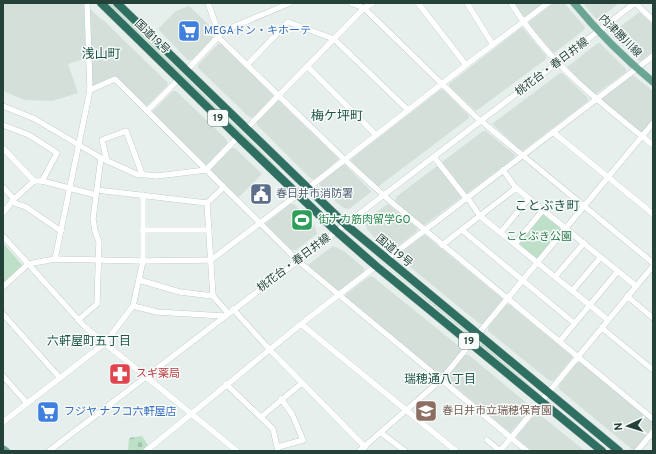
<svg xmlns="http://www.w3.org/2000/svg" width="656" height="454" viewBox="0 0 656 454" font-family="Overpass,'Noto Sans JP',sans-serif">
<defs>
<pattern id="grass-dots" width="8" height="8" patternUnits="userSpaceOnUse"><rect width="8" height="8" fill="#bfe0c8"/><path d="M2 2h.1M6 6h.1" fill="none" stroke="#a4c1ad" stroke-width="1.8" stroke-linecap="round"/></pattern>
<pattern id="cemetery-stones" width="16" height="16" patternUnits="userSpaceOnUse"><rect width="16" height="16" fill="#bfe0c8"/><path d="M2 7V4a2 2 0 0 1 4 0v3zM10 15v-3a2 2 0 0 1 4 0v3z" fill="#a4c1ad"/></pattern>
</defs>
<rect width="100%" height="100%" fill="#e6efeb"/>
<g fill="#d4dfda">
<polygon points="3,3 84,3 86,58 68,64 78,93 52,101 25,100 3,91"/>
<polygon points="515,3 543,3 525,17 523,17"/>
<polygon points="554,3 564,3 585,27 584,30 554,53 552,52 529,24 529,22"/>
<polygon points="583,3 619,3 599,19 596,19"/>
<polygon points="189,6 215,31 212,36 213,39 192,60 188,60 158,29 176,11"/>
<polygon points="90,9 101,19 103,20 167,82 168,85 147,106 145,106 115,78 92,88"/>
<polygon points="638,13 640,13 653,25 653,51 641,61 638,60 612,35 612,33"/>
<polygon points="521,28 523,28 546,56 546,59 476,111 449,86 450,83"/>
<polygon points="598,43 600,43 626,69 626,72 596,94 594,95 567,68 567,67"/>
<polygon points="218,44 222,44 273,95 273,96 253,118 249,117 198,68 198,65"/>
<polygon points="560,73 562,73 588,98 588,101 524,150 521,150 492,124"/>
<polygon points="632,76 634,76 653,91 653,119 643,132 640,132 602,101 602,99"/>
<polygon points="440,90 443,90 469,116 469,118 379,186 377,186 351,161 351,159"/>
<polygon points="173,91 176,91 227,140 227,144 207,165 204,165 152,114 152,112"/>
<polygon points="276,101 279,101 339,159 315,180 310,178 257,125 256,121"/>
<polygon points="483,131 486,131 515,155 515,157 426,224 423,225 395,202 396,197"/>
<polygon points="231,148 235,148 262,174 238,198 211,171 211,169"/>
<polygon points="342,165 345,165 371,191 371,192 349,209 344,208 336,202 320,186 319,183"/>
<polygon points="290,204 294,204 309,219 315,227 317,234 296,250 292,250 265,224"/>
<polygon points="388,204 417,228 417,231 394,249 389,249 372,235 367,229 366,224 367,222 376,212"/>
<polygon points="425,235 503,299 503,301 484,324 480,324 398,257 399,254 423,236"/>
<polygon points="333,246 338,248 345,252 364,268 364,272 340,290 337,290 309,266 309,264"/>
<polygon points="370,276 373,277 461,348 461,352 442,375 439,375 345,297 346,294"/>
<polygon points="507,304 509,304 572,356 572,358 554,380 550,381 488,331 488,327"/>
<polygon points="465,355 469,355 529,405 530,410 511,432 509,432 447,380 447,377"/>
<polygon points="580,362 653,422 653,426 634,451 559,389 559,385 577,363"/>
<polygon points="535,414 539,414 585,451 532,451 517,438 517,436"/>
</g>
<g fill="url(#grass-dots)">
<polygon points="108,3 110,3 279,169 278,170"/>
<polygon points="354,239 494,354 536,391"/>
</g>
<polygon fill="url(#cemetery-stones)" points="142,436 148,445 141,451 128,451 129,438"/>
<g fill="#bfe0c8">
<polygon points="542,215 544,215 560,228 561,231 538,258 536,258 520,245 520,243"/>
<polygon points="3,243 23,266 3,283"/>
</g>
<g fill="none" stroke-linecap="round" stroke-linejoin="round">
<g stroke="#a8b8b2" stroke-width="6">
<g id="minor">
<polyline points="208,3 218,31 218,37 345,160 390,201 653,419"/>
<polyline points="351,3 364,8 475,116 653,263"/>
<polyline points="418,3 466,65"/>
<polyline points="467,3 493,45"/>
<path d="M511 3C547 61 600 103 653 145"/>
<polyline points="635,3 653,20"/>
<polyline points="247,65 288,22 334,39 408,110"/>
<polyline points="307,66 376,135"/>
<polyline points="186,71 218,37 221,32 290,3"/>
<polyline points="90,90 115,79 297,260 527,451"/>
<polyline points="3,106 35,119 101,158 136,174 157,176 206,170 238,137"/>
<polyline points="147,111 179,79"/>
<polyline points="3,125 29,135 57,153 42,181"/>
<polyline points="246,129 364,8 373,3"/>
<polyline points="553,132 653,214"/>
<polyline points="3,148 34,181"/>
<polyline points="434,157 466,198"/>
<polyline points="107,161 102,140 126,131 142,174"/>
<polyline points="503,170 516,188 636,286"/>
<polyline points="3,187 14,199"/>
<polyline points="307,189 466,65 548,3"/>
<polyline points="97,190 207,203"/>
<polyline points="467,197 480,216 608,320"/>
<polyline points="12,202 26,207 61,231"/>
<polyline points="207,203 213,296 228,313"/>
<polyline points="207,203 223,188"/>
<polyline points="3,213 14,199 34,181 42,181 96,195"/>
<polyline points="143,230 209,230"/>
<polyline points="462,230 574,323"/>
<polyline points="501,232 529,198"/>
<polyline points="3,236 85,327 237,451"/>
<polyline points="515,244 543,210"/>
<polyline points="442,245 516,188"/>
<polyline points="55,259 90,90 87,3"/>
<polyline points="387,259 653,56"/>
<polyline points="555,277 584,243"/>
<polyline points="139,280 180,292 213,296"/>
<polyline points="3,287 28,264 55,259 143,261 211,260 297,195"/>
<polyline points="572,291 601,257"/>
<polyline points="627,296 653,318"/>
<polyline points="133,306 157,312 224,316"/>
<polyline points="233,309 270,350 365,447"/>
<polyline points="3,314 60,378"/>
<polyline points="78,320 97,304 99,242 95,231 93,219 101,158"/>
<polyline points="301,324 456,451"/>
<polyline points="602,328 653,370"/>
<polyline points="478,334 653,123"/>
<polyline points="560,341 618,271"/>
<polyline points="3,376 27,403"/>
<polyline points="226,384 273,429 278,451"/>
<polyline points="261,417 302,383"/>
<polyline points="3,422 105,343 133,306 143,261 143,195"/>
<polyline points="381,433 405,451"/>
<polyline points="487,440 500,451"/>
<polyline points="278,447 303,440 292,414 281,399"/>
<polyline points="49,451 635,3"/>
<polyline points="146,451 301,324 376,266"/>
<polyline points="359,451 441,380 471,343"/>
<polyline points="500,451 653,266"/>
<polyline points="637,451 653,432"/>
</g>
</g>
<g stroke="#c2cac8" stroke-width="8">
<g id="major">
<path d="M574 3C598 32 624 58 653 82"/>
<polyline points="3,449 6,451"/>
</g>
</g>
<g stroke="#c2cac8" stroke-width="9">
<g id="highway">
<polyline points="101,3 238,137 336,231 376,266 602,451"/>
<polyline points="117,3 345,224 619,451"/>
</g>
</g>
<use href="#minor" stroke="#fff" stroke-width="5.5"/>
<use href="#major" stroke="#6aa596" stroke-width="7"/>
<use href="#highway" stroke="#2f6f62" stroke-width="8"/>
</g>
<defs>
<g id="supermarket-square" transform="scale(1.15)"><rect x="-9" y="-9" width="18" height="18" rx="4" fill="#3f7fe0" stroke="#f7fbf9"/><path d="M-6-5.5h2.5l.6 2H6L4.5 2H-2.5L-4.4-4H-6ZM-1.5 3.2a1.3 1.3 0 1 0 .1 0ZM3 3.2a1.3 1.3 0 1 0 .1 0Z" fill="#fff"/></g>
<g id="civic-square" transform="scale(1.15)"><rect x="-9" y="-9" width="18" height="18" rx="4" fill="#5c6f8a" stroke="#f7fbf9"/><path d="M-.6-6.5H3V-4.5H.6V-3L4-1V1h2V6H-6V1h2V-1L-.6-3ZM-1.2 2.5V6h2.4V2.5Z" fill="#fff"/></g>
<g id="stadium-square" transform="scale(1.15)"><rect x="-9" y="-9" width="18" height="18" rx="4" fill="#2e9e5b" stroke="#f7fbf9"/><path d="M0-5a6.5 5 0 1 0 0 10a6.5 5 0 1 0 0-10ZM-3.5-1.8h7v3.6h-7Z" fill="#fff"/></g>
<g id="pharmacy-square" transform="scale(1.15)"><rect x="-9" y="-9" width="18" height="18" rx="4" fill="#e0444e" stroke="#f7fbf9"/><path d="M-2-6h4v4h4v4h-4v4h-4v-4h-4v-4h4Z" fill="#fff"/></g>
<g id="school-square" transform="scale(1.15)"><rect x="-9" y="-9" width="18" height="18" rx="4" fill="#8d6e63" stroke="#f7fbf9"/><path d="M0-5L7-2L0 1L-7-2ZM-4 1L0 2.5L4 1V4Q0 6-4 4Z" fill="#fff"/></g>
</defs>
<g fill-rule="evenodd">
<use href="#supermarket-square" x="189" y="31"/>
<use href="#civic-square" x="261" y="194"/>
<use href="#stadium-square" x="302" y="220"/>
<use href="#pharmacy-square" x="120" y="374"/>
<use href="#school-square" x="426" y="411"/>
<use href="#supermarket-square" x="48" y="412"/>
</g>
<g text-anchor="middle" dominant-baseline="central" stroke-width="3" stroke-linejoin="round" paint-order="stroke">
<g fill="#f7fbf9" stroke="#637a73" stroke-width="1">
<rect x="208" y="110" width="20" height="16" rx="3"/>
<rect x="459" y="333" width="20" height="16" rx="3"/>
</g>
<g font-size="10" font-weight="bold" fill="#24423a">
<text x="218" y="118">19</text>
<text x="469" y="341">19</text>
</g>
<g font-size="11" fill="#366cbe" stroke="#f7fbf9" text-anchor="start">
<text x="204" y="31">MEGAドン・キホーテ</text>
<text x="64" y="412">フジヤ ナフコ六軒屋店</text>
</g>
<g font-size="11" fill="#24423a" stroke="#f7fbf9">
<text transform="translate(620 36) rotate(45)">内津勝川線</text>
<text transform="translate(152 37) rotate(44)">国道19号</text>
<text transform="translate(552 67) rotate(-37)">桃花台・春日井線</text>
<text transform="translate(394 251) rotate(40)">国道19号</text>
<text transform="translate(294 263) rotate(-37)">桃花台・春日井線</text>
</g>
<g font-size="11" fill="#4e5e75" stroke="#f7fbf9" text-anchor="start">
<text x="276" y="194">春日井市消防署</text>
</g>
<g font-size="11" fill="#27864d" stroke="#f7fbf9" text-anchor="start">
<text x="318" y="220">街ナカ筋肉留学GO</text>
</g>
<g font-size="11" fill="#2d7a4b" stroke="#f7fbf9">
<text x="539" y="237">ことぶき公園</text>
</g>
<g font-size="11" fill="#be3a42" stroke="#f7fbf9" text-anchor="start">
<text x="136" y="374">スギ薬局</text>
</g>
<g font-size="11" fill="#785e54" stroke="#f7fbf9" text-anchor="start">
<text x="442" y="411">春日井市立瑞穂保育園</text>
</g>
<g font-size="12" fill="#1f5548" stroke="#f7fbf9">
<text x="89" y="342">六軒屋町五丁目</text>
<text x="440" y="380">瑞穂通八丁目</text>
</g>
<g font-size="13" fill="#1f5548" stroke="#f7fbf9">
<text x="101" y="55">浅山町</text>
<text x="337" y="117">梅ケ坪町</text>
<text x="547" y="207">ことぶき町</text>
</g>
</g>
<rect width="656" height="454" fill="none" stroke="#24423a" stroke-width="8"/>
<g transform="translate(628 426) rotate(266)" stroke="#f7fbf9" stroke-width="3" paint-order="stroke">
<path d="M0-3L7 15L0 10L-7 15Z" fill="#24423a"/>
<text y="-6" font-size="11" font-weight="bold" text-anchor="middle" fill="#24423a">N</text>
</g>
</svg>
